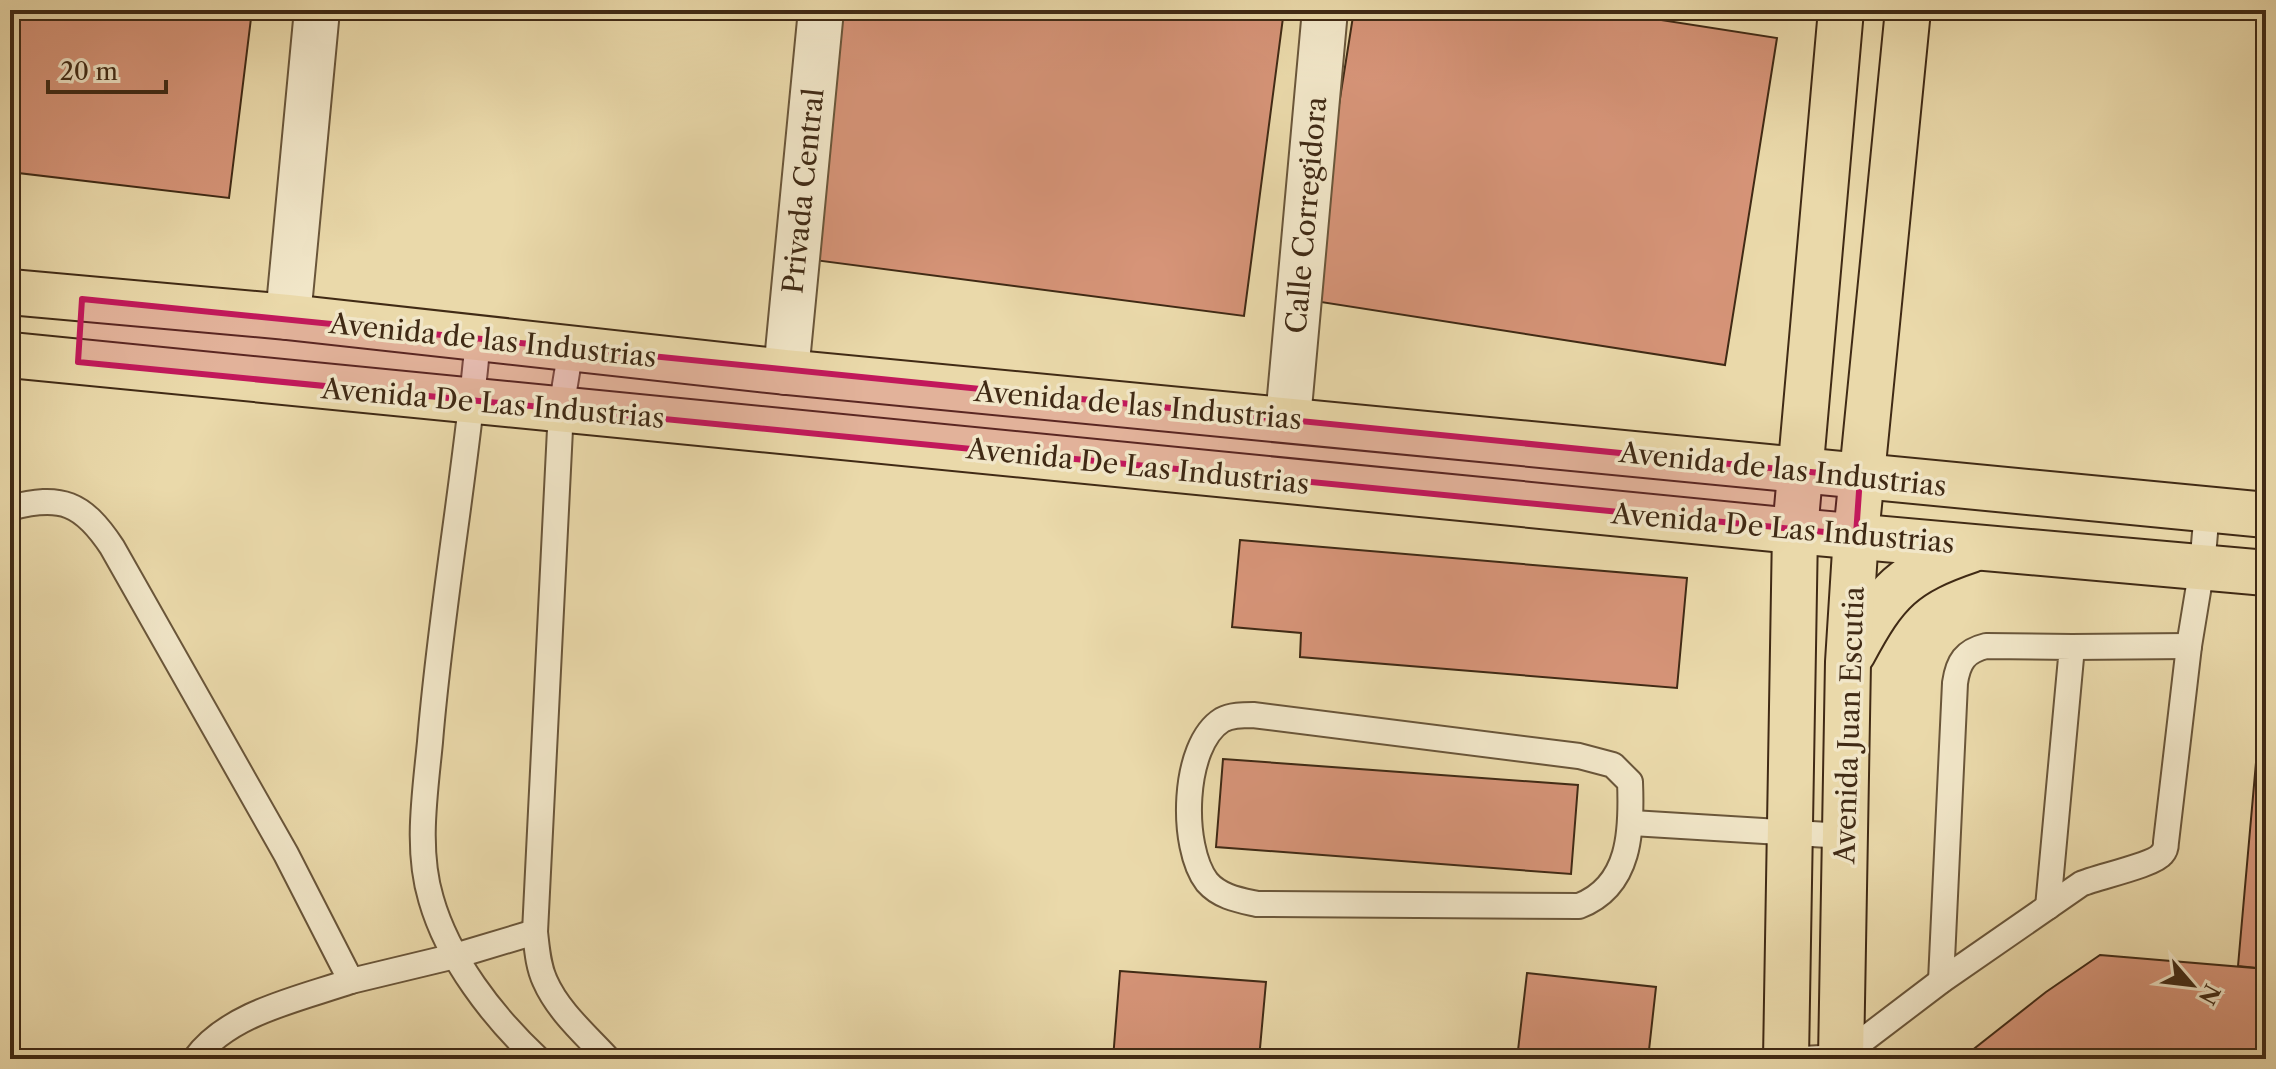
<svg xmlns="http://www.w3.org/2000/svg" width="2276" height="1069" viewBox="0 0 2276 1069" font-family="'Libre Caslon Text',serif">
<rect width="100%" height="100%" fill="#ead9aa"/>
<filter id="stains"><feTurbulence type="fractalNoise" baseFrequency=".0025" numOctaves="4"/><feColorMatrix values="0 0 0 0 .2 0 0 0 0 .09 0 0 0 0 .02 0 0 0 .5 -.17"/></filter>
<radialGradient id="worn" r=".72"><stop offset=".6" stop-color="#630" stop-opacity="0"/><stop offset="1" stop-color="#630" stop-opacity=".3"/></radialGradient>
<g fill="#d69478" stroke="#402a15" stroke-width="2">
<polygon points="10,10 252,10 229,198 10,172"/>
<polygon points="835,10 1284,10 1244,316 814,260"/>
<polygon points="1354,10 1597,10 1777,38 1725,365 1308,300"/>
<polygon points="1240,540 1687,578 1677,688 1300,657 1301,633 1232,627"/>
<polygon points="2261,706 2266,706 2266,969 2238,966"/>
<polygon points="1223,759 1578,785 1571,874 1216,847"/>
<polygon points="2100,955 2266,969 2266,1059 1961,1059 2046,992"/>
<polygon points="1120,971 1266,982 1259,1059 1113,1059"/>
<polygon points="1527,973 1656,987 1648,1059 1517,1059"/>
</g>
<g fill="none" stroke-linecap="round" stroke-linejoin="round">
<g stroke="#6a563a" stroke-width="28">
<g id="service">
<path d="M478 339C466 474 441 607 430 742 425 794 416 849 431 899 448 959 493 1017 538 1059"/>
<path d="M571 348 561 409 535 932C537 949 538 966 545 981 558 1011 586 1035 608 1059"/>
<path d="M10 508C61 494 83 503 112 547L286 854 351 981 455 956 535 932"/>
<polyline points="2072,647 2189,646"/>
<path d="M1253 715 1579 756 1613 765 1630 782C1632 830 1631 886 1579 906L1257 904C1239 900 1220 897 1207 882 1180 847 1182 745 1222 720 1231 715 1243 715 1253 715Z"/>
<polyline points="1632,823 1845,836"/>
<path d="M1941 981 1955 683C1958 662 1965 651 1986 646L2072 647 2048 907"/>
<path d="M195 1059C228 1013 299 999 351 981"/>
<path d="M1802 1059 1841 1057 1941 981 2081 884C2097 877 2154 865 2162 854 2166 850 2166 846 2166 842L2189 646 2202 567 2207 510"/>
</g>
</g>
<g stroke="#6a563a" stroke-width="48">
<g id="minor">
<polyline points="288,317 317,10"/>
<polyline points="786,372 821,10"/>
<polyline points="1288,419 1325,10"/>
</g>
</g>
<g stroke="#402a15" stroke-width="48">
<g id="primary">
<polyline points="10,292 288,317 786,372 2266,515"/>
<polyline points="10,355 1795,531 2266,573"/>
<path d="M1853 653C1886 591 1903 573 1971 550"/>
<polyline points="1786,1059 1795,531 1841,10"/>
<polyline points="1841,1059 1848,662 1856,535 1908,10"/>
</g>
</g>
<use href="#service" stroke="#f1e6c8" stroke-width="24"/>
<use href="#minor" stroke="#f1e6c8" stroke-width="44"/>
<use href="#primary" stroke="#ead9aa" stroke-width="44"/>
</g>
<path fill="#c2185b" fill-opacity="0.2" stroke="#c2185b" stroke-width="6" stroke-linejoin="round" d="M82 299 1860 477 1856 535 78 362Z"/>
<g text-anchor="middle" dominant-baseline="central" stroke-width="7" stroke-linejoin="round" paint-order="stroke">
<g font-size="28" fill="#402a15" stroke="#f1e6c8">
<text transform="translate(803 191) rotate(-84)">Privada Central</text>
<text transform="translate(1306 215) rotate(-85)">Calle Corregidora</text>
<text transform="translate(493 340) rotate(6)">Avenida de las Industrias</text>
<text transform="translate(493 403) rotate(5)">Avenida De Las Industrias</text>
<text transform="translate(1138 405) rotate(5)">Avenida de las Industrias</text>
<text transform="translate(1138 466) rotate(6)">Avenida De Las Industrias</text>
<text transform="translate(1783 469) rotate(6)">Avenida de las Industrias</text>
<text transform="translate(1783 528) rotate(5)">Avenida De Las Industrias</text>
<text transform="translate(1849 725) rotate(-88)">Avenida Juan Escutia</text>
</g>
</g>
<rect width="2276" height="1069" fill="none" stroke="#ead9aa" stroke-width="40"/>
<rect x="12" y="12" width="2252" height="1045" fill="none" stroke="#402a15" stroke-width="4"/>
<rect x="20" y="20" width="2236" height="1029" fill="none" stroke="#402a15" stroke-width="2"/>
<g transform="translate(2192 985) rotate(118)" stroke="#f1e6c8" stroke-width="6" paint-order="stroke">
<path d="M0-6L14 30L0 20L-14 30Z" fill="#402a15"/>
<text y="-12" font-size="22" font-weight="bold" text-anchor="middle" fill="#402a15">N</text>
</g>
<path d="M48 80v12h118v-12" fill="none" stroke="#402a15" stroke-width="4"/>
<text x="60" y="80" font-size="24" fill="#402a15" stroke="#f1e6c8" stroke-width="6" paint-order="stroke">20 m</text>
<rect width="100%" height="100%" filter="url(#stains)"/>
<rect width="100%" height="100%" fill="url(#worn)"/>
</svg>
